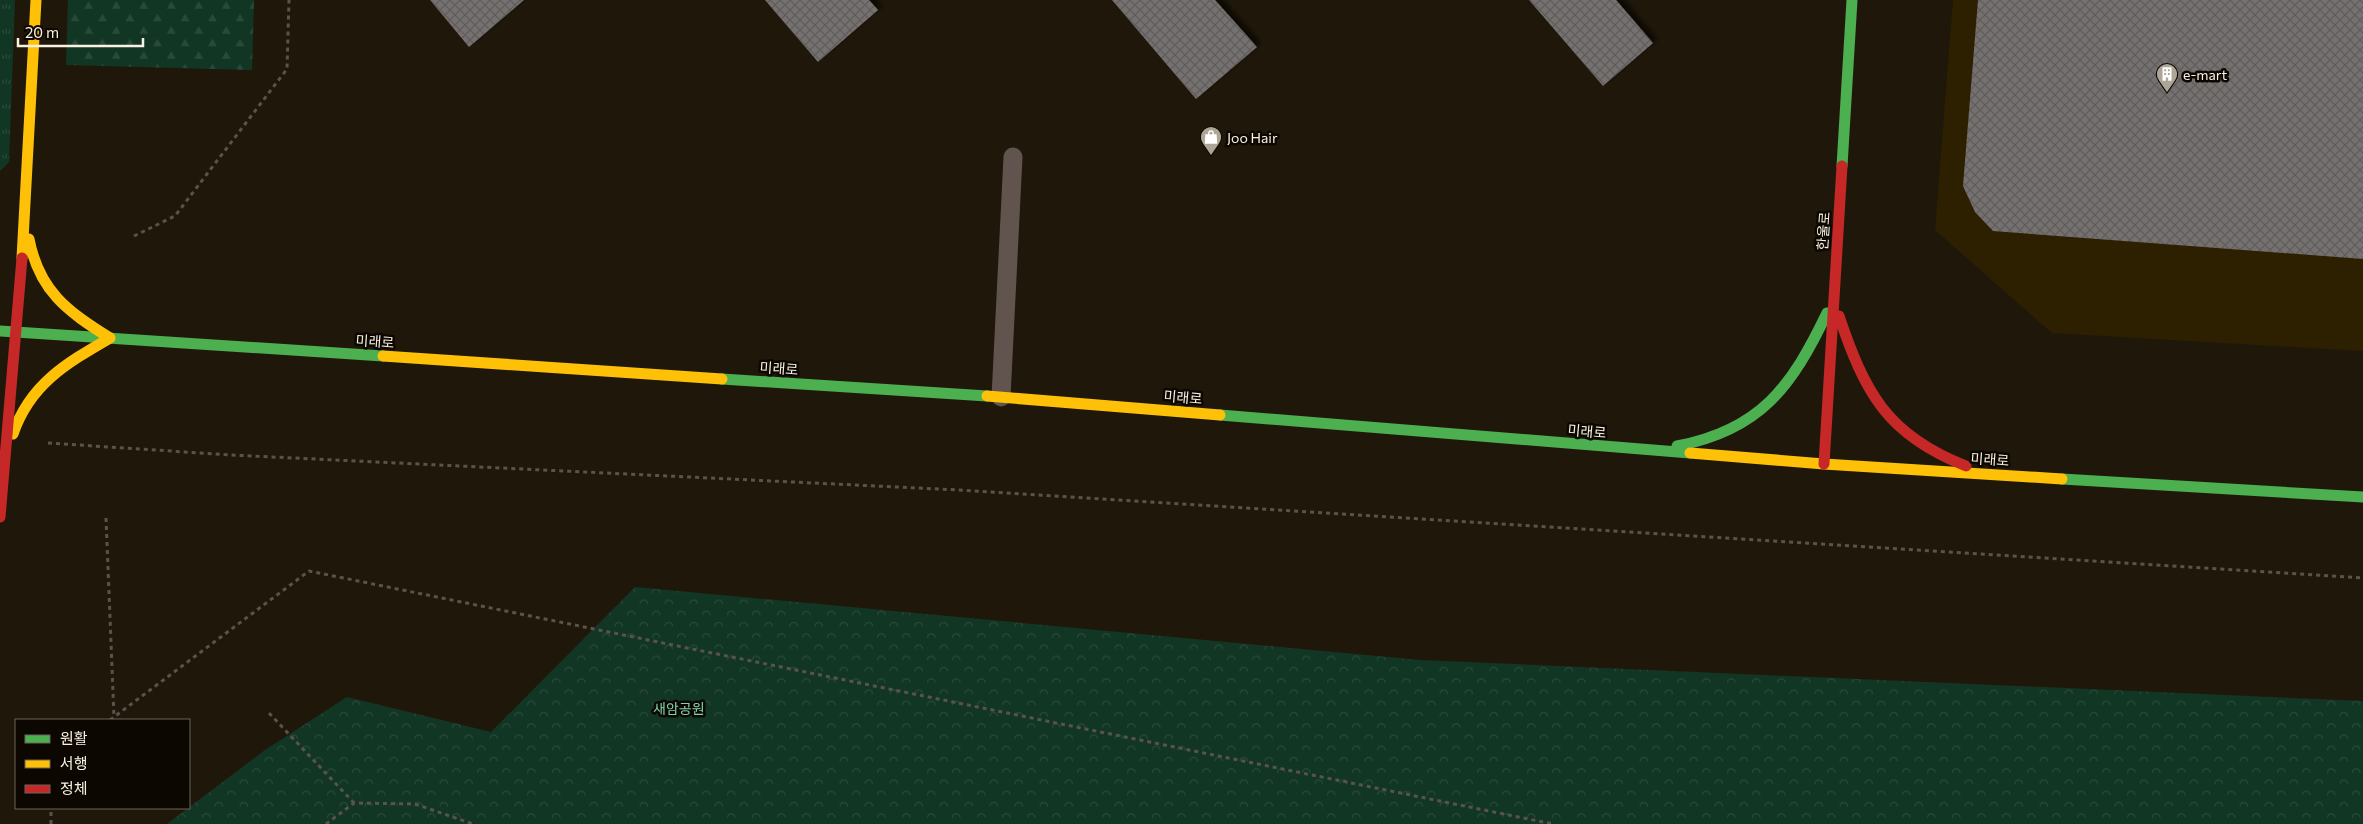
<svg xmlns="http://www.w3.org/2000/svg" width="2363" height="824" viewBox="0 0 2363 824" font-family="Commissioner,'Noto Sans KR',sans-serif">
<defs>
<pattern id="grass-tufts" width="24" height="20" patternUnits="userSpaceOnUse" patternTransform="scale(1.25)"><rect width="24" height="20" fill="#123624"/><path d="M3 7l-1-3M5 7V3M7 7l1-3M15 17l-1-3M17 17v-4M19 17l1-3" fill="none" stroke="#2a4a39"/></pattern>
<pattern id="forest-firs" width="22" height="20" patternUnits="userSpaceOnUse" patternTransform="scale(1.25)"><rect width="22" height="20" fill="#123624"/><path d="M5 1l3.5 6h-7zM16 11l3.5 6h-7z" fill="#2a4a39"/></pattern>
<pattern id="park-crowns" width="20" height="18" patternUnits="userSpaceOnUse" patternTransform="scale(1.25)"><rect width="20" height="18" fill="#123624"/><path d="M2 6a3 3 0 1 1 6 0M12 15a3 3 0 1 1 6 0" fill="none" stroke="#2a4a39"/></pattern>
<pattern id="building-cross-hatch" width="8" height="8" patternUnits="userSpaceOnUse" patternTransform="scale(1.25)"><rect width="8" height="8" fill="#767171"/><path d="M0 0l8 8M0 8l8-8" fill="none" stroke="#605d5a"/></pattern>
<filter id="shadow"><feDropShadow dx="4.5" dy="-4.5" stdDeviation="2.5" flood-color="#0009"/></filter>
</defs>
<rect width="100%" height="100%" fill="#1f180a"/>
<polygon fill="#2d2001" points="1953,0 2363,0 2363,351 2052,333 1935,230"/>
<polygon fill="url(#grass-tufts)" points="0,0 15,0 9,162 0,171"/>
<polygon fill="url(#forest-firs)" points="68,0 254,0 252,70 66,65"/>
<polygon fill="url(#park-crowns)" points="635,587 1420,660 2363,701 2363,824 167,824 265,750 347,697 491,732"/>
<g fill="url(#building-cross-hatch)" filter="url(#shadow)">
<polygon points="430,0 524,0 469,47"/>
<polygon points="765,0 869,0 878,10 818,62"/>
<polygon points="1112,0 1215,0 1257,47 1196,99"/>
<polygon points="1529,0 1616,0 1653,43 1603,86"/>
<polygon points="1978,0 2363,0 2363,259 1993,231 1975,212 1963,186"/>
</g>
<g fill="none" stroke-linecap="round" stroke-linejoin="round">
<g stroke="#5b524b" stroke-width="3" stroke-dasharray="4 4" stroke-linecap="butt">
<polyline points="134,236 175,216 287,69 289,0"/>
<polyline points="48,443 231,455 959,490 2363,578"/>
<polyline points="106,518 114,717"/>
<polyline points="269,713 354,803"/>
<polyline points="110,720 309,571 1553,824"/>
<polyline points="51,824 51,808"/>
<polyline points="326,824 354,803 415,804 473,824"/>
</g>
<polyline stroke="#61544e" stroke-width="19" points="1001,397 1013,157"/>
<g stroke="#4caf50" stroke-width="11">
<polyline points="1842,166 1852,0"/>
<polyline points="0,331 383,356"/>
<polyline points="722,379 987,396"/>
<polyline points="1220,415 1690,453"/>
<path d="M1677 446C1761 430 1792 386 1827 313"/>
<polyline points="2062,479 2363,497"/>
</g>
<g stroke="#ffc107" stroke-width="11">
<polyline points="22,258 36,0"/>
<polyline points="383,356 722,379"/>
<polyline points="987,396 1220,415"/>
<path d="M13 434C30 384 67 363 110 338 67 311 39 291 29 239"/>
<polyline points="1690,453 1824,464 2062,479"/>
</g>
<g stroke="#c62828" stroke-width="11">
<path d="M1839 316C1865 393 1887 435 1966 466"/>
<polyline points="1824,464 1842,166"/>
<polyline points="0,517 22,258"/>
</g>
</g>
<defs>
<g id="building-pin" transform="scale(1.125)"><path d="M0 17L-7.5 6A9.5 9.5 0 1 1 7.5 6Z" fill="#ada696" stroke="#0c0701"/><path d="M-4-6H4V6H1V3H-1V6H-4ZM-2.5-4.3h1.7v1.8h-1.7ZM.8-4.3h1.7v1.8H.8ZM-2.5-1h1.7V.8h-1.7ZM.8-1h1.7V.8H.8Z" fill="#fff"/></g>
<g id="shop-pin" transform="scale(1.125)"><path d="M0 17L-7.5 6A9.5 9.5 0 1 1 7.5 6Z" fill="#ada696" stroke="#0c0701"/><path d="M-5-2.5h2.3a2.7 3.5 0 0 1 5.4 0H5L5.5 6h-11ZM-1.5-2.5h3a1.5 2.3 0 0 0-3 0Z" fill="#fff"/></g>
</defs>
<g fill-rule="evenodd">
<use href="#building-pin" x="2167" y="74"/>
<use href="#shop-pin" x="1211" y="137"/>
</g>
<g text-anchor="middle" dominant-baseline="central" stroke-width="5" stroke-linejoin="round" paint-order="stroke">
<g font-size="14" fill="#f9f2e2" stroke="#0c0701" text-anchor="start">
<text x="2183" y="74">e-mart</text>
<text x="1227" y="137">Joo Hair</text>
</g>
<g font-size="14" fill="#f9f2e2" stroke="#0c0701">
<text transform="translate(1823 231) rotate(-86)">한울로</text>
<text transform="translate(375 341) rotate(4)">미래로</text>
<text transform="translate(779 368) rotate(4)">미래로</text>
<text transform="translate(1183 397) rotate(5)">미래로</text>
<text transform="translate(1587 431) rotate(5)">미래로</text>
<text transform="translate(1990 459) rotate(4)">미래로</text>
</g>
<g font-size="14" fill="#7ed3a9" stroke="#0c0701">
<text x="679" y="708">새암공원</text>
</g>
</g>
<rect x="15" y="719" width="175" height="90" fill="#0c0701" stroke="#6b655b"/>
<rect x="25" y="735" width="25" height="8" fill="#4caf50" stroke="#6b655b"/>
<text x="60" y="744" font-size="15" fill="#f9f2e2">원활</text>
<rect x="25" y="760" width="25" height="8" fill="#ffc107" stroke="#6b655b"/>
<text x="60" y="769" font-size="15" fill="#f9f2e2">서행</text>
<rect x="25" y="785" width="25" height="8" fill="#c62828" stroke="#6b655b"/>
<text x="60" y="794" font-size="15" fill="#f9f2e2">정체</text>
<path d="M18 38v8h125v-8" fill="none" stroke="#f9f2e2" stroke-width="2.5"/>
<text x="25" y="38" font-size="15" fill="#f9f2e2" stroke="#0c0701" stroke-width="4" paint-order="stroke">20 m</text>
</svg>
